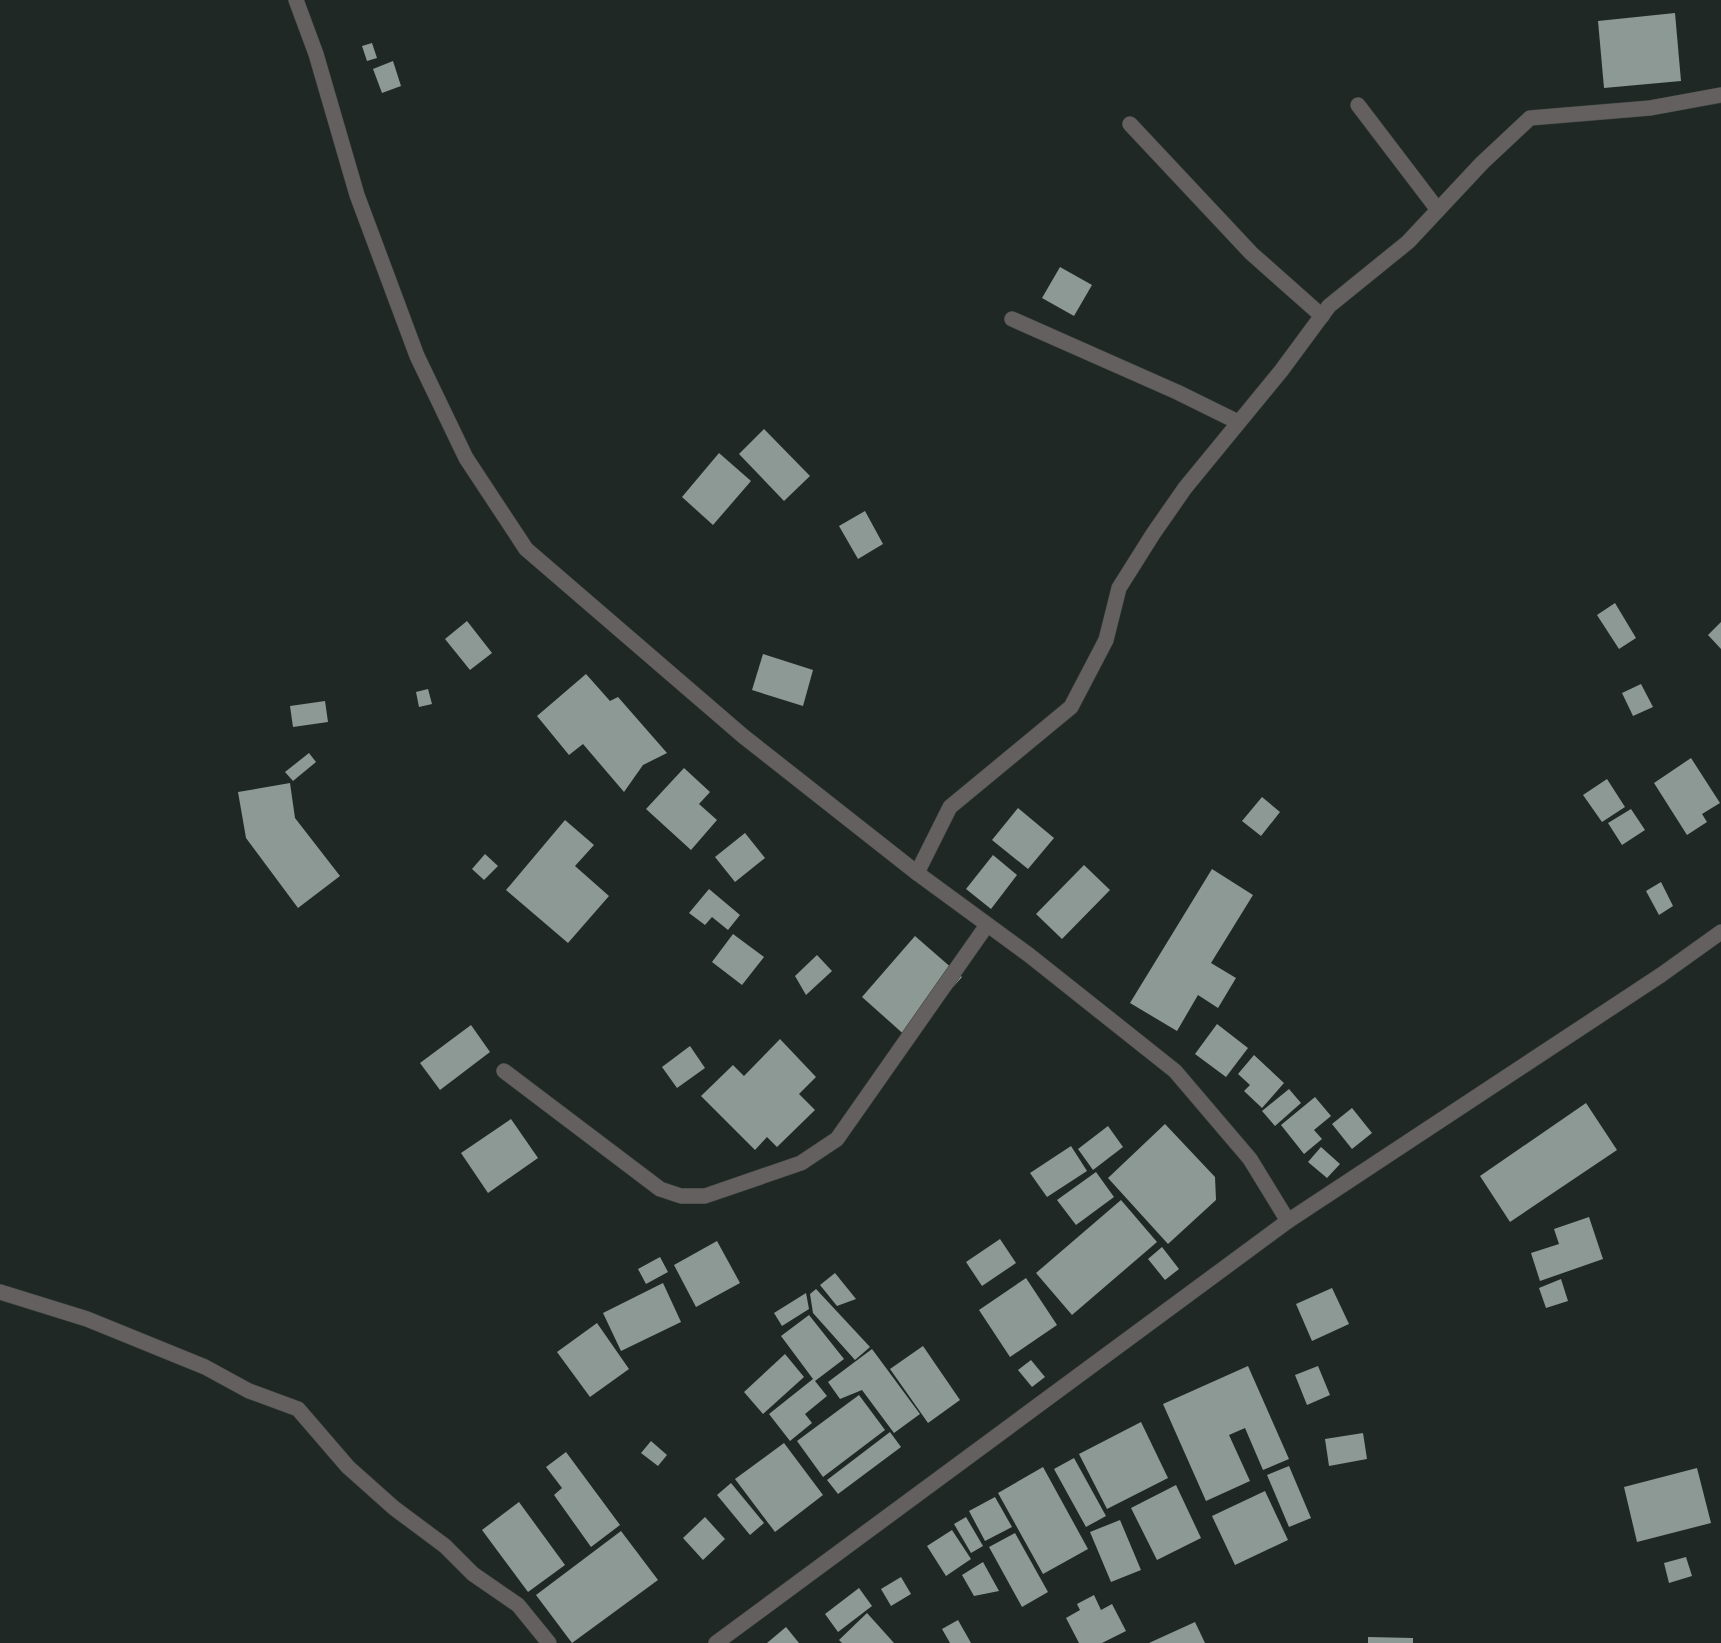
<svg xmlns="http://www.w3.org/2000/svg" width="1721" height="1643" viewBox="0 0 1721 1643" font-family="'Zilla Slab',serif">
<rect width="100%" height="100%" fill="#1f2824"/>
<g fill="#8d9994">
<polygon points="1675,13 1681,81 1604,88 1598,21"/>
<polygon points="372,43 377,58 367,61 362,46"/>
<polygon points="393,61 401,86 382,93 373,69"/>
<polygon points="1060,267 1092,285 1074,316 1042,298"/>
<polygon points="764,429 810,476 784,501 739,454"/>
<polygon points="719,453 751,481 713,525 682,497"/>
<polygon points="865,511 883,544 858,559 839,526"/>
<polygon points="1615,603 1636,638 1619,649 1597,615"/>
<polygon points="467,621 492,653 470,670 445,639"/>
<polygon points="1721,622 1721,649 1708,635"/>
<polygon points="763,654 813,670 803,706 752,690"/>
<polygon points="586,674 610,701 618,697 667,753 643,765 624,792 583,744 569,755 537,716"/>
<polygon points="1641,684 1653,707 1633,716 1622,693"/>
<polygon points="428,689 432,704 419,707 416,692"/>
<polygon points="325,701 328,722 293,727 290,706"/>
<polygon points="309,753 316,762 293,781 285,772"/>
<polygon points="1691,758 1720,803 1702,814 1707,822 1687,835 1654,783"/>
<polygon points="684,768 710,792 699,804 717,820 691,850 646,809"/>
<polygon points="1607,779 1625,807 1602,822 1583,795"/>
<polygon points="290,783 295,818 340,876 298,908 246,838 238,792"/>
<polygon points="1262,797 1280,812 1261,836 1242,821"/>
<polygon points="1018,808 1054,838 1028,869 992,840"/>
<polygon points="1631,809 1645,830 1622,845 1608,823"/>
<polygon points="565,820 594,845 575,866 609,896 568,943 506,890"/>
<polygon points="745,833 765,858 735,882 715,857"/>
<polygon points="485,854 498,866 484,880 472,869"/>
<polygon points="993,855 1017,875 991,909 966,889"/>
<polygon points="1084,865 1110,890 1062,939 1036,914"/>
<polygon points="1212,869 1253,895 1211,963 1236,978 1218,1008 1198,995 1177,1031 1130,1003"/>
<polygon points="1661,882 1673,906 1659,915 1646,891"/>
<polygon points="709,889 740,915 728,930 712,917 705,925 689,913"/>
<polygon points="733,934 764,957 742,985 712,962"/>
<polygon points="915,936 962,977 908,1038 862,997"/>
<polygon points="817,955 832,971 806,995 795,976"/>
<polygon points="1217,1024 1248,1048 1226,1077 1195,1054"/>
<polygon points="471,1025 490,1052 440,1090 420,1063"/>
<polygon points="780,1039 816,1077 799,1094 815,1110 777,1147 767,1137 755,1150 701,1096 733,1065 744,1076"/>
<polygon points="690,1046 705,1068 677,1088 662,1067"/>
<polygon points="1254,1055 1284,1083 1262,1108 1244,1091 1250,1085 1238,1074"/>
<polygon points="1289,1089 1301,1103 1275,1126 1262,1111"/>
<polygon points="1315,1097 1331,1116 1314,1130 1322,1139 1304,1154 1281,1125"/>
<polygon points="1586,1103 1617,1150 1510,1222 1480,1176"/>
<polygon points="1352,1108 1372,1133 1352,1149 1332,1124"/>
<polygon points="511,1119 538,1158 488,1193 461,1153"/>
<polygon points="1165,1124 1215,1177 1216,1200 1168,1244 1108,1178"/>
<polygon points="1108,1126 1123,1147 1093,1170 1078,1149"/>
<polygon points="1071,1146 1087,1171 1047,1197 1030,1173"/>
<polygon points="1321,1147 1340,1164 1327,1178 1308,1162"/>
<polygon points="1096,1172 1114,1197 1076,1225 1057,1200"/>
<polygon points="1121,1200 1157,1242 1072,1315 1036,1273"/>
<polygon points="1589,1217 1603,1259 1540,1281 1531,1253 1559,1244 1554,1229"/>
<polygon points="1000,1239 1016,1263 982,1286 966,1262"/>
<polygon points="717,1241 740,1283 696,1307 674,1265"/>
<polygon points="1162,1247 1179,1269 1165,1280 1148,1259"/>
<polygon points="660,1257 668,1272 646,1284 638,1269"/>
<polygon points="835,1273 856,1299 837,1306 820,1285"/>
<polygon points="1026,1278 1057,1325 1010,1357 979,1310"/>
<polygon points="1561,1279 1568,1301 1546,1308 1539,1288"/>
<polygon points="663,1283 681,1322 621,1351 603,1313"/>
<polygon points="1332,1288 1349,1324 1312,1341 1296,1304"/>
<polygon points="816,1289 870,1347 855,1360 813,1313 810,1294"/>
<polygon points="806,1293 809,1309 782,1326 774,1313"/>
<polygon points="809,1315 844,1359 815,1381 827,1396 805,1414 812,1423 790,1441 769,1414 813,1379 781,1336"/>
<polygon points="597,1323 629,1369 590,1397 557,1352"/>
<polygon points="923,1346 960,1400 928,1423 890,1369"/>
<polygon points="872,1349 920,1414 894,1433 862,1390 840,1399 828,1382"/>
<polygon points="785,1354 804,1377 763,1414 744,1392"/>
<polygon points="1031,1360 1045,1377 1032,1387 1018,1370"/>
<polygon points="1248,1366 1289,1459 1263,1470 1245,1428 1229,1435 1250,1481 1206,1501 1163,1404"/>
<polygon points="1318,1366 1330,1395 1307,1405 1295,1375"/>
<polygon points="859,1395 885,1430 823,1477 797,1441"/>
<polygon points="1141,1422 1168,1478 1107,1509 1079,1454"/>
<polygon points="890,1432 901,1447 838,1494 827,1480"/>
<polygon points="1363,1433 1367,1459 1329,1466 1325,1439"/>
<polygon points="651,1441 667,1455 658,1466 641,1453"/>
<polygon points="784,1443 823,1495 775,1532 735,1479"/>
<polygon points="566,1452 620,1525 591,1547 554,1495 562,1488 546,1467"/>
<polygon points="1074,1458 1106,1516 1086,1527 1054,1469"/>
<polygon points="1289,1466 1311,1518 1289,1527 1267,1475"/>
<polygon points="1043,1467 1088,1549 1043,1574 998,1493"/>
<polygon points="1697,1468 1711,1523 1637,1542 1624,1487"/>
<polygon points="731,1483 764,1523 750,1535 717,1495"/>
<polygon points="1176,1485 1201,1538 1157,1560 1131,1508"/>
<polygon points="1265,1491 1288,1540 1235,1565 1212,1516"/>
<polygon points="995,1497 1012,1527 985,1541 969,1511"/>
<polygon points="519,1502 565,1565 528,1592 482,1530"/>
<polygon points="705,1517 725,1539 703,1560 683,1538"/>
<polygon points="966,1517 983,1546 971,1553 954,1524"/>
<polygon points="1120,1520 1141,1570 1111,1582 1090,1532"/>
<polygon points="952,1530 971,1559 946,1576 927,1546"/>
<polygon points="621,1531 658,1580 572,1643 536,1595"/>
<polygon points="1015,1533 1048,1592 1022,1607 989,1547"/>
<polygon points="1686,1557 1692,1576 1669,1583 1664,1563"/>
<polygon points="983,1562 999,1591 974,1596 962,1575"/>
<polygon points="901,1577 911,1594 891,1606 881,1589"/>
<polygon points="859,1588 872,1606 838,1632 825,1614"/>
<polygon points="1094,1595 1101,1610 1112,1604 1126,1631 1102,1643 1079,1643 1066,1618 1080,1610 1077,1604"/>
<polygon points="867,1613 894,1643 842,1643 839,1640"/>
<polygon points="958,1620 971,1643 950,1643 942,1629"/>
<polygon points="1195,1622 1205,1643 1149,1643"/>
<polygon points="786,1627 799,1643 767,1643"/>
<polygon points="1368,1637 1413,1638 1413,1643 1368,1643"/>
</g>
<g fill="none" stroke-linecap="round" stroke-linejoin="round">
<g stroke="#3c4440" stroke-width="16">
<g id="street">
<polyline points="296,0 316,54 357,195 417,356 466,458 526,549 743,736 917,873 1029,955 1175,1071 1250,1159 1288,1221"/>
<polyline points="1358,105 1438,210"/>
<polyline points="1130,124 1251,253 1322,316"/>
<polyline points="1012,319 1177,392 1238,422"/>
<polyline points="917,873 950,807 1071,707 1106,640 1119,588 1153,534 1185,488 1281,371 1329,306 1408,242 1482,163 1530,118 1650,108 1721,95"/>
<polyline points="504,1071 660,1189 681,1196 705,1196 801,1163 837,1139 987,925"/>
<polyline points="0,1292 87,1319 205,1367 249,1391 298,1409 348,1467 394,1508 445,1546 473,1574 518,1605 549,1643"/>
<polyline points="716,1643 1288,1221 1661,975 1721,932"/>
</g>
</g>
<use href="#street" stroke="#64605f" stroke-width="15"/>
</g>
</svg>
